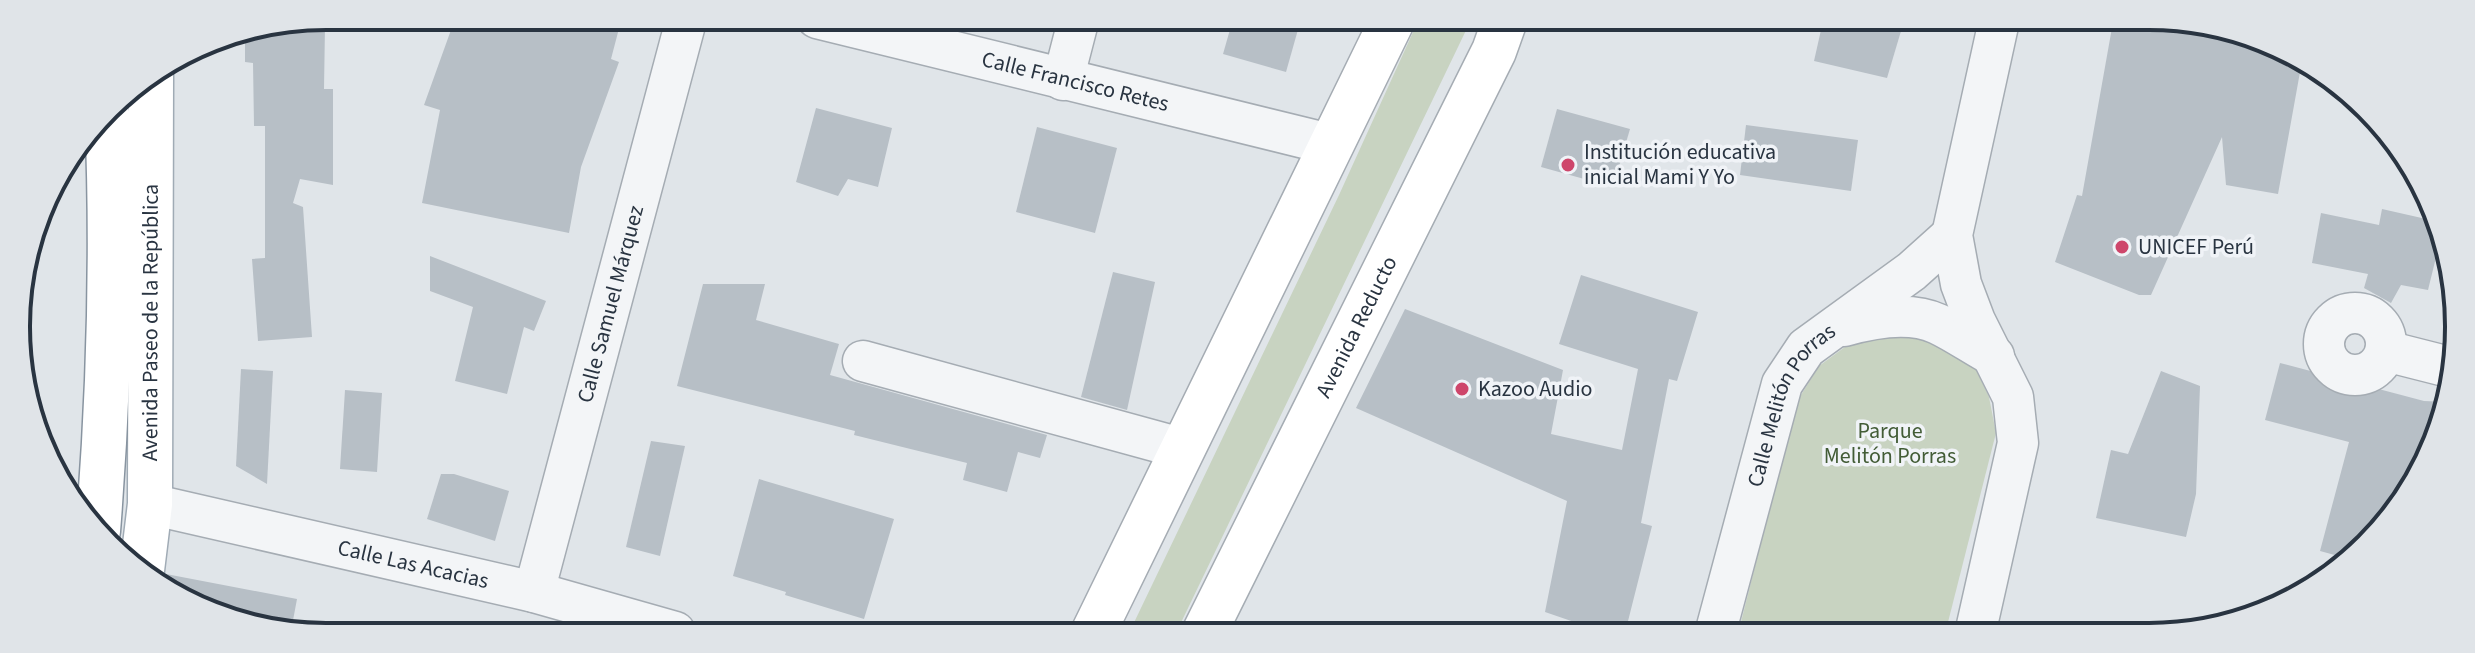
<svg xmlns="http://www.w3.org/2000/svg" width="2475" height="653" viewBox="0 0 2475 653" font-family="'Source Sans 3',sans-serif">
<rect width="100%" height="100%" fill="#e0e5e9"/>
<g fill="#c8d3c1">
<polygon points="1419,19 1471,20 1176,633 1129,633 1339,195"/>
<polygon points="1909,331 1974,365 1989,397 1996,433 1945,634 1738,634 1796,403 1819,366 1849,344"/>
</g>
<g fill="#b7bfc6">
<polygon points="456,16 622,17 611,59 619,62 581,167 569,233 422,203 440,110 424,105"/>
<polygon points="1233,19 1301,19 1286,72 1223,54"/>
<polygon points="1823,21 1904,21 1887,78 1814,61"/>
<polygon points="2113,22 2209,22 2302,61 2278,194 2226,185 2222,137 2151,295 2139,295 2055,262 2077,195 2082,196"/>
<polygon points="276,26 325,26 324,89 333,89 333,185 300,179 293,203 303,207 312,337 258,341 252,259 265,258 265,126 254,126 253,63 245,62 245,32"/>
<polygon points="816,108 892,128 878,187 848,179 838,196 796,182"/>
<polygon points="1557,109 1630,129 1613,187 1541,167"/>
<polygon points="1746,125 1858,140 1851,191 1740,175"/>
<polygon points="1037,127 1117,148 1095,233 1016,212"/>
<polygon points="2382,209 2435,221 2441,237 2428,290 2401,285 2391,303 2364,288 2368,274 2312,263 2321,213 2379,225"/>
<polygon points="430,256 546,301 534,331 524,327 507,394 455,381 473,307 430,291"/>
<polygon points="1113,272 1155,282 1127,410 1081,397"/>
<polygon points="1581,275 1698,312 1677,381 1669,379 1641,523 1652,526 1625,633 1580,633 1580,624 1545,612 1567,501 1356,408 1405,309 1563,370 1551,434 1622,450 1638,369 1559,344"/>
<polygon points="703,284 765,284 756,320 839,344 830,375 1047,435 1040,458 1018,452 1007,492 963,480 967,463 854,435 855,431 677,386"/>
<polygon points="2280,363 2424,401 2447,402 2417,482 2353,560 2320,551 2349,442 2265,420"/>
<polygon points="241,369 273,371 267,484 236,466"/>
<polygon points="2161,371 2200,386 2196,494 2186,537 2096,518 2111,450 2128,454"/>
<polygon points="345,390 382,393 377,472 340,469"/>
<polygon points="651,441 685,446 660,556 626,547"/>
<polygon points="441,474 454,474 509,491 495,541 427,519"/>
<polygon points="759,479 894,519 864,619 785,595 786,592 733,576"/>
<polygon points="166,574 297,599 291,631 266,631 171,595 161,586"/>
</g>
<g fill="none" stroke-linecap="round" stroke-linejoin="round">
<g stroke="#a5acb3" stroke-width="43">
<g id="street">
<path id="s1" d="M817 18 1333 145"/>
<polyline points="1063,80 1079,18"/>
<circle cx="2355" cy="344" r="31"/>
<path d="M1844 326C1872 318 1910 311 1938 324 1957 333 1975 346 1994 356"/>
<polyline points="2386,351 2453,368"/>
<polyline points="863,361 1184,449"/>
<path id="s2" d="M150 504 534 592 675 632"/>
<path id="s3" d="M534 592 687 17"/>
<path id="s4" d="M1715 634 1782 384 1806 348 1912 271 1952 235"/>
<polyline points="1975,634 2018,443 2013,397 1975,321 1961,284 1952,235 1999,21"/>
</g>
</g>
<g stroke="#a5acb3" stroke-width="47">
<g id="secondary">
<polyline points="1093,633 1393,19"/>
<path id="s5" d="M1204 633 1494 51 1505 20"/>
</g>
</g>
<g stroke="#a0abb5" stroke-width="47">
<g id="primary">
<path id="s6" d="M142 570 150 504 151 75"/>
</g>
</g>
<g stroke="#8894a0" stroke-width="47">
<path id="highway" d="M98 531C109 392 113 251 107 112"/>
</g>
<use href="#street" stroke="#f3f5f7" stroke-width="40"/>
<use href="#secondary" stroke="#fff" stroke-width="44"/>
<use href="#primary" stroke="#fff" stroke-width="44"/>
<use href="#highway" stroke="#fff" stroke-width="44"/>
</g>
<g fill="#ce466b" stroke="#f0f3f7" stroke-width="3">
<circle cx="1568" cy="165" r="8"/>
<circle cx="2122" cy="247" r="8"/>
<circle cx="1462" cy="389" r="8"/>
</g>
<g text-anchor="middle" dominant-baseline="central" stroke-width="7" stroke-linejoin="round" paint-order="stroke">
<g font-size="22" fill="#293441" stroke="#f0f3f7">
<text stroke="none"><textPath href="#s1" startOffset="266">Calle Francisco Retes</textPath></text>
<text stroke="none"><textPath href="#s3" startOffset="298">Calle Samuel Márquez</textPath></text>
<text stroke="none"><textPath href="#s6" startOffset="248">Avenida Paseo de la República</textPath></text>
<text stroke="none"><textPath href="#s5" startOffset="342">Avenida Reducto</textPath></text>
<text stroke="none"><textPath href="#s4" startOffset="244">Calle Melitón Porras</textPath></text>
<text stroke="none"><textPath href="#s2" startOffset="270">Calle Las Acacias</textPath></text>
</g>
<g font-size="22" fill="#293441" stroke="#f0f3f7" text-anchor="start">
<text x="1584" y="152">Institución educativa<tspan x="1584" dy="25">inicial Mami Y Yo</tspan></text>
<text x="2138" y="247">UNICEF Perú</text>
<text x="1478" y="389">Kazoo Audio</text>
</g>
<g font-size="22" fill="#425c36" stroke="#f0f3f7">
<text x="1890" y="431">Parque<tspan x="1890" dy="25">Melitón Porras</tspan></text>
</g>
</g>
<path d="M0 0H2475V653H0ZM326 30H2149A296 296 0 0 1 2445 326V327A296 296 0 0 1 2149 623H326A296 296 0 0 1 30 327V326A296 296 0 0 1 326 30Z" fill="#e0e4e8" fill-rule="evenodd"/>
<path fill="none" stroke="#293441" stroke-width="4" d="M326 30H2149A296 296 0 0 1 2445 326V327A296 296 0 0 1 2149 623H326A296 296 0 0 1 30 327V326A296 296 0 0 1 326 30Z"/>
</svg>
